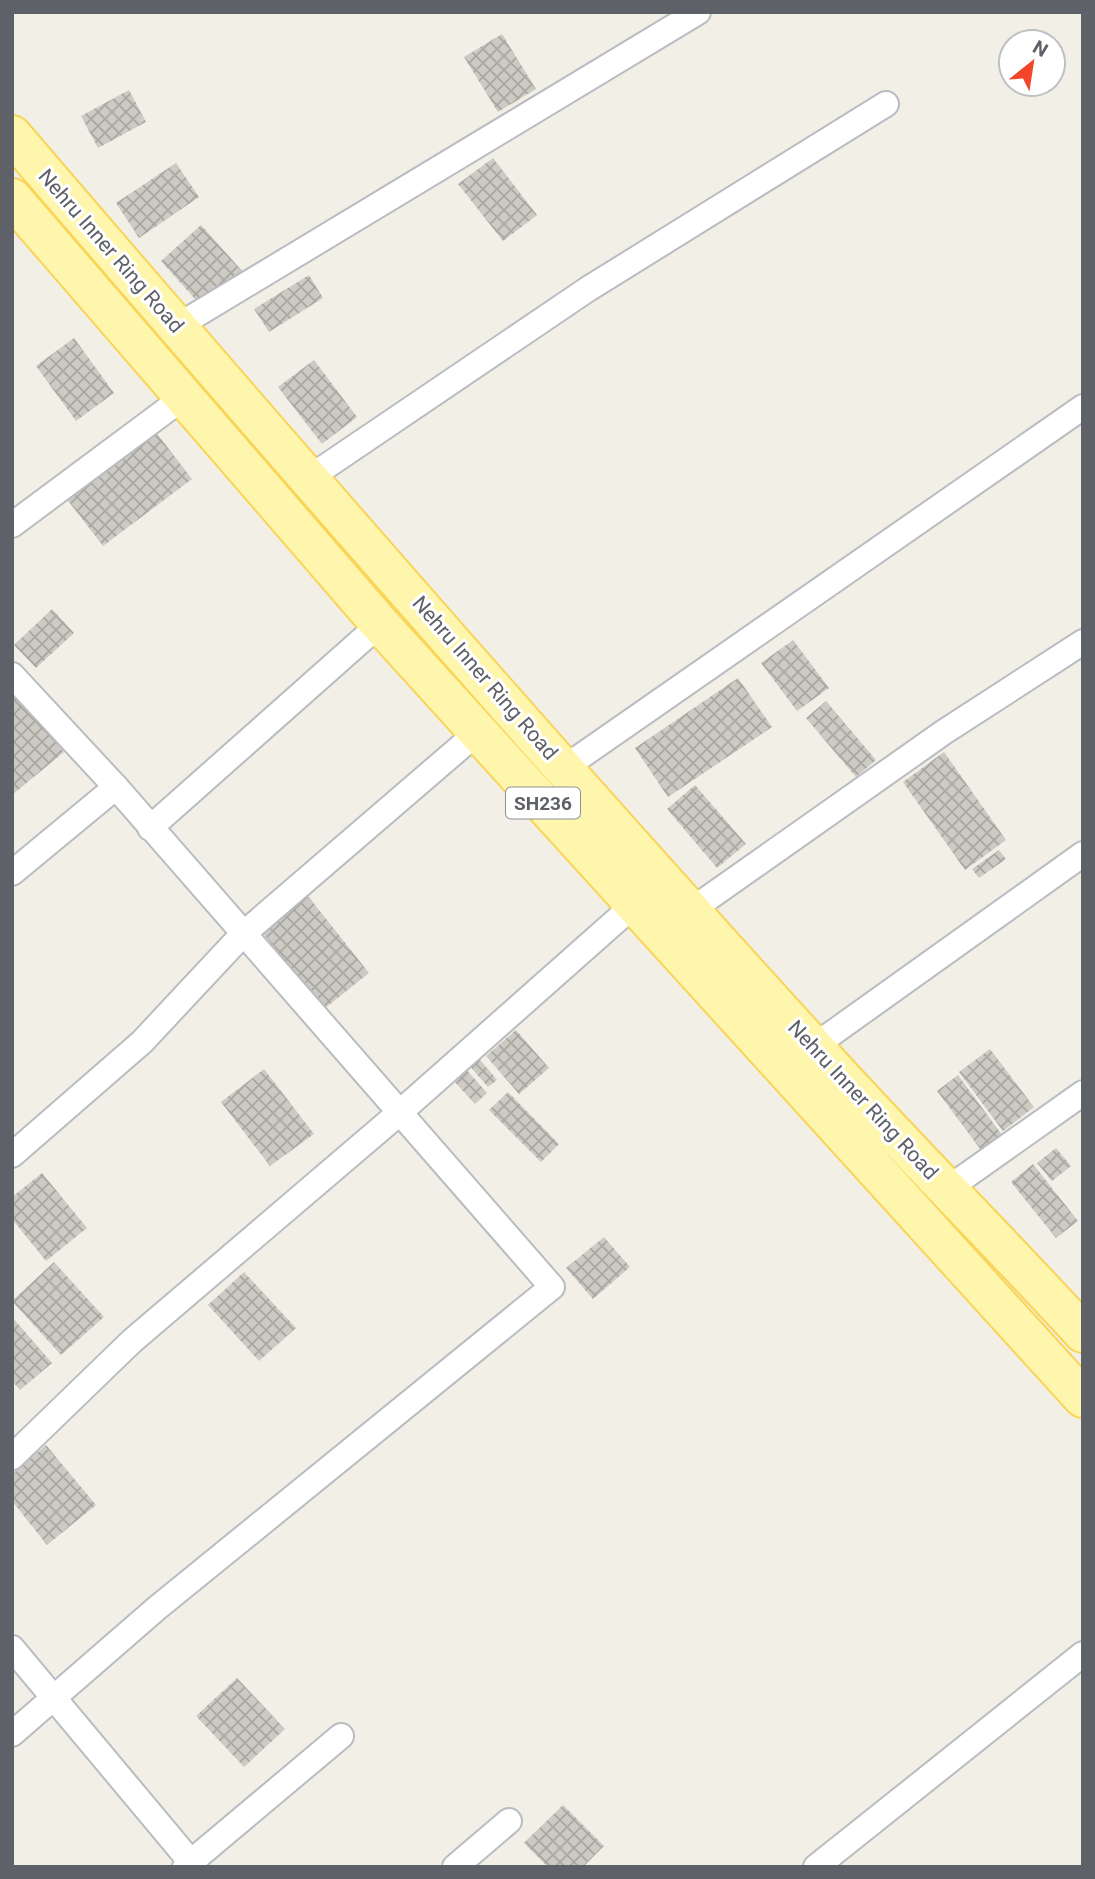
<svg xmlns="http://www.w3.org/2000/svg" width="1095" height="1879" viewBox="0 0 1095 1879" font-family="Roboto,sans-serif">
<defs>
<pattern id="building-cross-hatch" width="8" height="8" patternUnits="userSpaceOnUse" patternTransform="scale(1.75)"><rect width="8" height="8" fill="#cccac3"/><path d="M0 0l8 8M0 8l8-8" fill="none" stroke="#a9a7a2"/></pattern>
</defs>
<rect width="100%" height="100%" fill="#f1efe6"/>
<g fill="url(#building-cross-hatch)">
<polygon points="502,34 536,89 498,112 464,57"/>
<polygon points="129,90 146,122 98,148 81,116"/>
<polygon points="493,158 537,215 503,241 458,184"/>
<polygon points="176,163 199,197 139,238 116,203"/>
<polygon points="201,225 244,273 204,309 161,261"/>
<polygon points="309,275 323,298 269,332 254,309"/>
<polygon points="74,338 114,393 76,421 36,366"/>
<polygon points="314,360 357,417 322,444 278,387"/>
<polygon points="155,431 192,479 103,546 66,498"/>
<polygon points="52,609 74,633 36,668 14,645"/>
<polygon points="793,640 829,688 797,711 761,663"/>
<polygon points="738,678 772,727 668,797 635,748"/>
<polygon points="12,690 64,752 12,795"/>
<polygon points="826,701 876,760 856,777 806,718"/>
<polygon points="944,752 1006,840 965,870 903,782"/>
<polygon points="695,785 746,844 717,868 667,809"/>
<polygon points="999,850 1006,859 979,878 972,869"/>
<polygon points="304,891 369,973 324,1009 258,927"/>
<polygon points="516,1030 549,1068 519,1094 486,1056"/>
<polygon points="990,1049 1034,1107 1003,1131 959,1072"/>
<polygon points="476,1055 497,1080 488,1087 467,1063"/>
<polygon points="465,1068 487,1093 475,1104 452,1079"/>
<polygon points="264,1069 314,1134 270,1166 221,1102"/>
<polygon points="958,1075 1002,1135 981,1150 937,1091"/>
<polygon points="508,1092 559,1144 541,1162 489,1110"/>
<polygon points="1056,1148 1071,1166 1052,1181 1037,1163"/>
<polygon points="1033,1164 1078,1221 1056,1238 1011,1182"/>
<polygon points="42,1173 87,1228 46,1261 12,1219 12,1197"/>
<polygon points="604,1237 630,1267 593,1299 566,1268"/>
<polygon points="54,1262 104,1317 61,1355 12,1301"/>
<polygon points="244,1272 296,1328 259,1361 208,1305"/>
<polygon points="12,1317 52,1363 20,1390 12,1381"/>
<polygon points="46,1445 96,1505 47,1545 12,1501 12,1474"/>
<polygon points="237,1678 285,1729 244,1767 196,1716"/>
<polygon points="563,1805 604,1846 583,1867 548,1867 524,1843"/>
</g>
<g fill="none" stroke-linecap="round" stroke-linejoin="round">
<g stroke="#b9bcc0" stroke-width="28">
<g id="minor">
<polyline points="176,327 698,12"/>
<polyline points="309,478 588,289 886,104"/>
<polyline points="12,525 184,397"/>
<polyline points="12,675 116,787 552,1287 157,1608 12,1734"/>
<polyline points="564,768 1083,407"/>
<polyline points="150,828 380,624"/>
<polyline points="12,873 116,787"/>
<polyline points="690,911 944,732 1083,642"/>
<polyline points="813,1047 1083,854"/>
<polyline points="12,1155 142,1042 242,935 478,732"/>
<polyline points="946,1190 1083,1093"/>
<polyline points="12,1457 132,1341 398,1114 635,904"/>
<polyline points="12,1648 195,1867"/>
<polyline points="185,1867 341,1736"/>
<polyline points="455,1867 509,1821"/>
<polyline points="816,1867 1083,1654"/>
</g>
</g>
<g stroke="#f9d457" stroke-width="42">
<g id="primary">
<path d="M12 135C275 442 540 747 812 1045 900 1143 994 1236 1083 1333"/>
<polyline points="12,198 380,624 1083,1398"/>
</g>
</g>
<use href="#minor" stroke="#fff" stroke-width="24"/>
<use href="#primary" stroke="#fff6ad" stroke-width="38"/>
</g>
<g text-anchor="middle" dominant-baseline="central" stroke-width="6" stroke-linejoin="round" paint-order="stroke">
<rect fill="#fff" stroke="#8e9195" stroke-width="2" x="506" y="787.5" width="74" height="31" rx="5"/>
<g font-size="19" font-weight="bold" fill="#5e6268">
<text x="543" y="803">SH236</text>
</g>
<g font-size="21" fill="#5e6268" stroke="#fff">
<text transform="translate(111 251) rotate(49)">Nehru Inner Ring Road</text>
<text transform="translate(485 678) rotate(49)">Nehru Inner Ring Road</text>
<text transform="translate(863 1100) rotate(47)">Nehru Inner Ring Road</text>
</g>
</g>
<rect width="1095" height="1879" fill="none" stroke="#5e6268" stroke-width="28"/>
<g transform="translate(1032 63) rotate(30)"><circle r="33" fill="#ffffff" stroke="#bfc0c3" stroke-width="2"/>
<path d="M0-5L12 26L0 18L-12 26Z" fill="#f3452a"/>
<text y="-10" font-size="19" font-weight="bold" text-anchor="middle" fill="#5e6268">N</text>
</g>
</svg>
